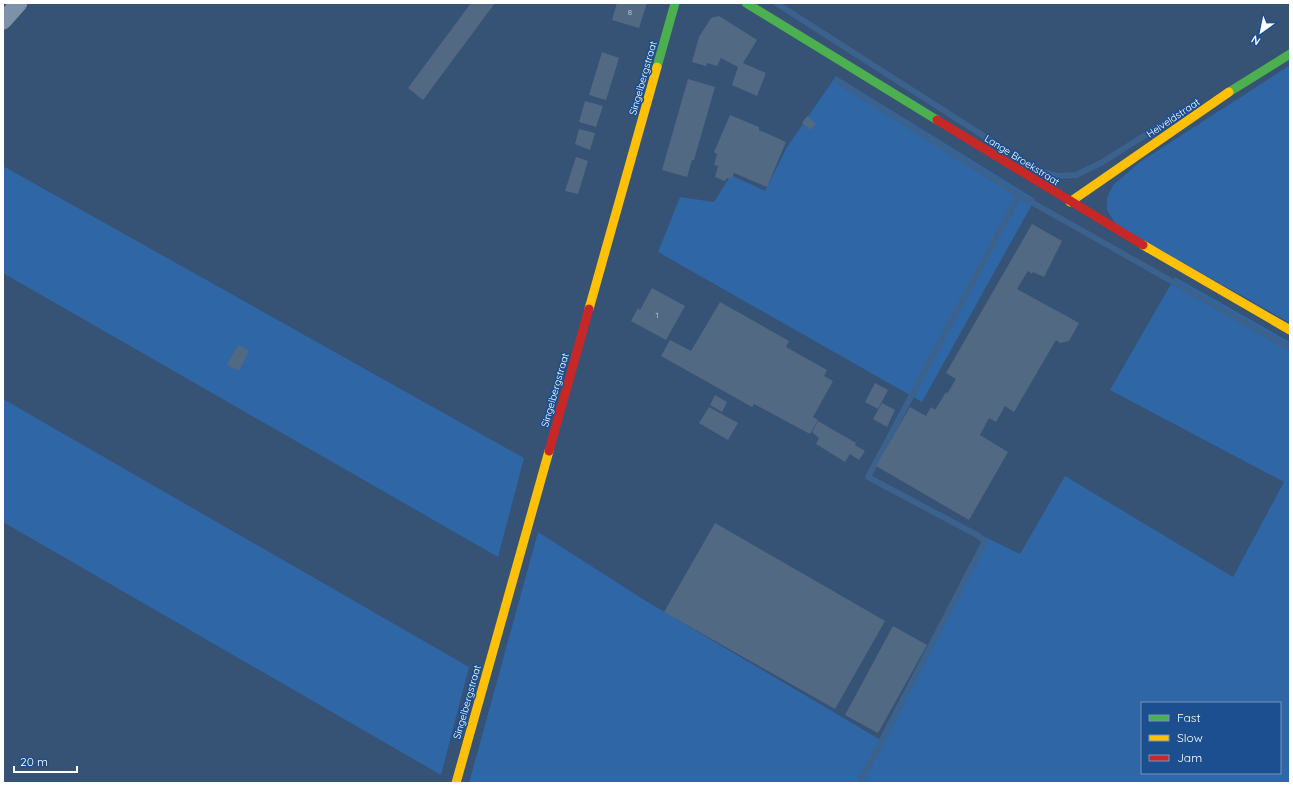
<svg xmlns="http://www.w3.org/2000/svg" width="1293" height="786" viewBox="0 0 1293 786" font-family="Quicksand,sans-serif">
<rect width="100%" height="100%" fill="#365274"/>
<g fill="#2f66a5" fill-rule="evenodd">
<polygon points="1290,65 1290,323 1116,225 1107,210 1107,198 1113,185 1140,162"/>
<polygon points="836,76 1035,199 922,402 658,252 680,197 714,202 731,175 765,191 787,147"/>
<polygon points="3,166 524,458 498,557 3,273"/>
<path d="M1175 277 1290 342V783H469L538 532 646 601 879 739 985 537 1020 554 1065 476 1233 577 1284 482 1110 390ZM1142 703H1280V773H1142Z"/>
<polygon points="3,399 469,667 441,775 3,522"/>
</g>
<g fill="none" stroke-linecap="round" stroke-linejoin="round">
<g stroke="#3b618d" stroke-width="6">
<polyline points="776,3 993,142"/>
<polyline points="838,81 1019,195 868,477 977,535 985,541 860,783"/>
<polyline points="1031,166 1043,172 1057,176 1076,175 1101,163 1185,110"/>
<polyline points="1019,195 1290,348"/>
</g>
</g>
<g fill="#526984">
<polygon points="471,3 495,3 423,100 408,88"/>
<polygon points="617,3 647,3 639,28 612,20"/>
<polygon points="719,16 757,40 743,63 766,73 757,96 732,85 738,67 721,58 717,66 707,63 706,66 692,62 699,37 711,18"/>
<polygon points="602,52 619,58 606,100 589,95"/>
<polygon points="688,79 715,87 694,160 692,160 687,177 662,170"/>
<polygon points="585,101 603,106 596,127 579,122"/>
<polygon points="730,115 759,127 759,130 786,142 767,187 734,173 731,179 727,178 725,181 715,177 718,166 714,165 717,154 714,152"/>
<polygon points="807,116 816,124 811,130 802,123"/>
<polygon points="579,129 595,133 590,150 575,144"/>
<polygon points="576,157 588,161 578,194 565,191"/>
<polygon points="1032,224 1062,241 1044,277 1033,272 1032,274 1028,271 1017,289 1079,323 1069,341 1060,343 1056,340 1014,412 1005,406 996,422 989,418 980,435 1008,452 969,520 876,466 910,407 926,416 931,407 935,410 946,392 947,394 956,379 946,373"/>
<polygon points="652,288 685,306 666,340 631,321 638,308 640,310"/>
<polygon points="720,302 789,341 786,347 827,370 824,376 833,381 813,417 818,420 810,434 754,404 752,407 661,356 670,340 691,351"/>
<polygon points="238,345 249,351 239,371 227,365"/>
<polygon points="875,383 888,390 878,409 865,402"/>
<polygon points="715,395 727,402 722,412 710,405"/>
<polygon points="882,403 895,410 887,427 873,419"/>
<polygon points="709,407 738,423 728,440 699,423"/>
<polygon points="818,421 856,443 855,445 865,451 859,460 850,454 845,462 816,444 819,438 812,432"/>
<polygon points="715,523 885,621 835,709 664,612"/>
<polygon points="893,626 927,645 878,733 845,715"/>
</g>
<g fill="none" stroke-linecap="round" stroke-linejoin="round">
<polyline stroke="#7d92a8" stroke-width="17" points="3,21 19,3"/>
<g stroke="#4caf50" stroke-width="9">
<polyline points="746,3 937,120"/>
<polyline points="657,67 675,3"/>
<polyline points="1229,92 1290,54"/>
</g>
<g stroke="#ffc107" stroke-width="9">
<polyline points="1070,202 1229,92"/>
<polyline points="1143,245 1290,330"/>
<polyline points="589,309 657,67"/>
<polyline points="456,783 549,451"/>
</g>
<g stroke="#c62828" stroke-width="9">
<polyline points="937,120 1143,245"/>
<polyline points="549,451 589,309"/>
</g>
</g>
<g text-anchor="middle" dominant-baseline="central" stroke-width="3.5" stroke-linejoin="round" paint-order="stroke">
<g font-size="8" fill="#d4dae0">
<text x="630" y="12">8</text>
<text x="657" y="315">1</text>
</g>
<g font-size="10" fill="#fff" stroke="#1b4f8f">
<text transform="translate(643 78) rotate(-74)">Singelbergstraat</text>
<text transform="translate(1173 118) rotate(-34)">Heiveldstraat</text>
<text transform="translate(1022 160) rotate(32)">Lange Broekstraat</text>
<text transform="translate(555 390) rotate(-74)">Singelbergstraat</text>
<text transform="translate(467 702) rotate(-74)">Singelbergstraat</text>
</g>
</g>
<rect width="1293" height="786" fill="none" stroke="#ffffff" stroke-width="8"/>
<rect x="1141" y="702" width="140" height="72" fill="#1b4f8f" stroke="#7695bc"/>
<rect x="1149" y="715" width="20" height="6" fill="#4caf50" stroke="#7695bc"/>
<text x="1177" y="722" font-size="12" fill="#ffffff">Fast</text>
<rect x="1149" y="735" width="20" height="6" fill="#ffc107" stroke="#7695bc"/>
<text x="1177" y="742" font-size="12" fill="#ffffff">Slow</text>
<rect x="1149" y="755" width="20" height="6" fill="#c62828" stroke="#7695bc"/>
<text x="1177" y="762" font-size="12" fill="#ffffff">Jam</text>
<g transform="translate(1261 32) rotate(213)" stroke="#1b4f8f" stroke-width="3" paint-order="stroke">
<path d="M0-3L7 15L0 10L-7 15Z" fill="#ffffff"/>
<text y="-6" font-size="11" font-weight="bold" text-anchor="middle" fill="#ffffff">N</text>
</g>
<path d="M14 766v6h63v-6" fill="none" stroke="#ffffff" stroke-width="2"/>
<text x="20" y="766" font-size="12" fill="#ffffff" stroke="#1b4f8f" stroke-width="3" paint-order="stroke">20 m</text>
</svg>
